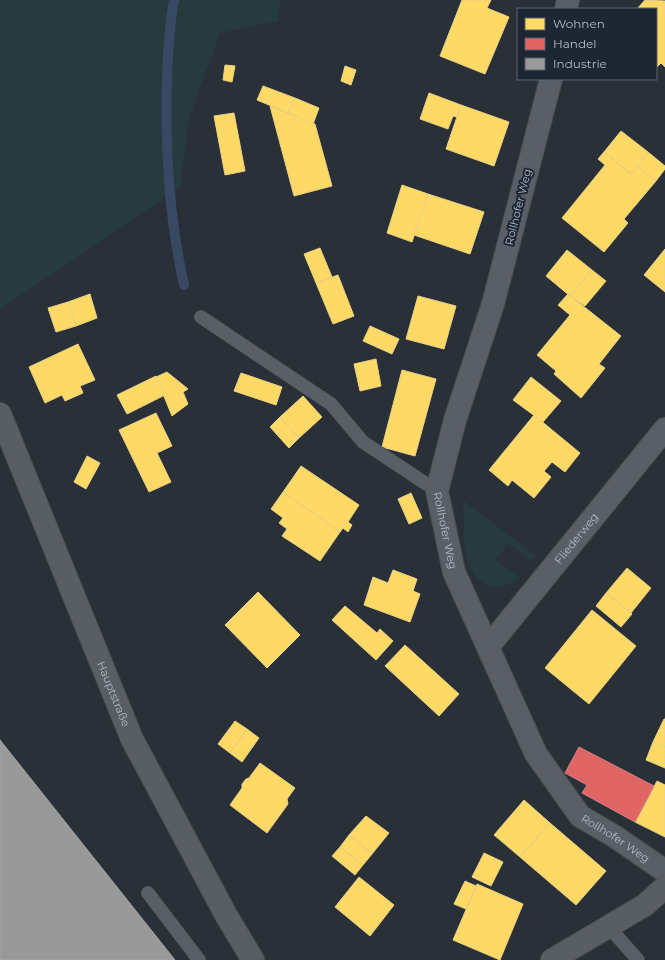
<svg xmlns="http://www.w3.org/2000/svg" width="665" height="960" viewBox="0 0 665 960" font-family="Montserrat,sans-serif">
<rect width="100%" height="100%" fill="#2a3038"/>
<g fill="#273a3e">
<polygon points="0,0 280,0 278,21 220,33 189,118 180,188 0,309"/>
<path d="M463 500 536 556 532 561 508 543 496 560 520 578C495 594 476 588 467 559 463 547 464 515 463 500Z"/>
</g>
<g fill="#ffd966" stroke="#e8d084">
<polygon points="462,0 491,0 487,8 509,17 485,74 440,56"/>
<polygon points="645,0 665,1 665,67 661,63 656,68 656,9 637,9"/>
<polygon points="225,65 235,66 232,82 223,80"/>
<polygon points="345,66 356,70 351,85 341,81"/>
<polygon points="263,86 295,98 288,113 257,100"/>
<polygon points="429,93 461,105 457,117 453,116 448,129 420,119"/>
<polygon points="295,98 319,108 313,124 288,113"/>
<polygon points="461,105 509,122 494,166 446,149"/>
<polygon points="270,106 315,124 332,186 294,196"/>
<polygon points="234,113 245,171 225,175 214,116"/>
<polygon points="621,131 648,152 631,174 604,152"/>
<polygon points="604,152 631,174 637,166 656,181 624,219 628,223 604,252 562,218 605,165 598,159"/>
<polygon points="648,152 665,166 665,169 656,181 637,166"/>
<polygon points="402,185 428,194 412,242 387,233"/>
<polygon points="428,194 484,212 470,254 414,235"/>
<polygon points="320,248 332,277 316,283 304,254"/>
<polygon points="665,249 665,292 644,275"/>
<polygon points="567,250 592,270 570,296 546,276"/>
<polygon points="592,270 606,281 585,306 570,296"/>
<polygon points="338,275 354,316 333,324 316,283"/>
<polygon points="90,294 97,318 76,326 68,302"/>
<polygon points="568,294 621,336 599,364 605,368 581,398 554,374 556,371 537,355 570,315 558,305"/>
<polygon points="418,296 456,306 444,349 406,339"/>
<polygon points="68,302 76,326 56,332 48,308"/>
<polygon points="370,326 399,339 392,354 363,341"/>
<polygon points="78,344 95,380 80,386 83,393 65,401 62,395 45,403 29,367"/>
<polygon points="376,359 381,386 360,391 354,364"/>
<polygon points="402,370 436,379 415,456 382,447"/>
<polygon points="167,372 188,389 183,392 188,404 172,416 156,377"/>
<polygon points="241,373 282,387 276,405 234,391"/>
<polygon points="156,376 165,395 127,414 117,395"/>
<polygon points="531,377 561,401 543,422 513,400"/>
<polygon points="303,396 322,417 299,438 280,417"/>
<polygon points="156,413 172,446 157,453 171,482 149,492 119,430"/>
<polygon points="534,415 580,453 565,472 552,462 544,471 551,477 534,498 512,480 508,486 489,470"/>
<polygon points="280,417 299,438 289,448 270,427"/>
<polygon points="87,456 100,463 86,489 74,482"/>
<polygon points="301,466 359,505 348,522 352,525 348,532 343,528 340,532 283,492"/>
<polygon points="283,492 340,532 320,561 282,536 287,529 279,523 283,518 271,509"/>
<polygon points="411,493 422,518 409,524 398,499"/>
<polygon points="627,568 651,588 631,613 606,593"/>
<polygon points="393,570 417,579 413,591 420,594 410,622 364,605 373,577 388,583"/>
<polygon points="258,592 300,635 267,668 225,625"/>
<polygon points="606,593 632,614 621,627 596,606"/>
<polygon points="345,606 377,633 380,629 393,641 376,660 332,620"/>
<polygon points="592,610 636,646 589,704 545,668"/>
<polygon points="405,645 459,694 439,716 385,666"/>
<polygon points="664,719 665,719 665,747 653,742"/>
<polygon points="235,721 247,729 230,753 218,744"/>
<polygon points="247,729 259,738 242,762 230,753"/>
<polygon points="653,742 665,747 665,768 646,760"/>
<polygon points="260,763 295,788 287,799 288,804 267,833 230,805 242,788 242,784 246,779 249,778"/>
<polygon points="657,781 665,785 665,837 635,822"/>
<polygon points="524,800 550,823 520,857 494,835"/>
<polygon points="366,816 389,833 372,854 349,835"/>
<polygon points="550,823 606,871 576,905 520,857"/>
<polygon points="349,835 372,854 363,865 340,847"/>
<polygon points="340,847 363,865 355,875 332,856"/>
<polygon points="484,853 503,862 491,886 472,877"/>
<polygon points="359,877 394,905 370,936 335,907"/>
<polygon points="465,881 476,886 466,909 454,904"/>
<polygon points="477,884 523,904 500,960 453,940"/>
</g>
<polygon fill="#e06666" stroke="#d38084" points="579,747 654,786 635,822 582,793 587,785 565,773"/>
<polygon fill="#999" stroke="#a1a4a7" points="0,740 175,960 0,960"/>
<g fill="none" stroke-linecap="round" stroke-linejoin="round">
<path stroke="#384963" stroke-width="10" d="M174 0C169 26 168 52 167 79 165 147 169 218 184 285"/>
<g stroke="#484c53" stroke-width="14">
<g id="lane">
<polyline points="201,317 331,404 363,442 437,491"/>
<polyline points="148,893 199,960"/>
<polyline points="609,927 638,960"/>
</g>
</g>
<g stroke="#484c53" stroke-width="24">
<g id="street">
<polyline points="566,9 568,0"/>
<path id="s1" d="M551 79 493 304 455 420 437 491 454 572 536 754 580 816 614 836 665 871"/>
<path id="s2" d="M488 647 665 429"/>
</g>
</g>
<g stroke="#484c53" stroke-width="24">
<g id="secondary">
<path id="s3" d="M0 414 132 739 226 915 253 960"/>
<polyline points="552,960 645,905 665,887"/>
</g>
</g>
<use href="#lane" stroke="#5a5e66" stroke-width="13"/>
<use href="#street" stroke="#5a5e66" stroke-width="22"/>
<use href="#secondary" stroke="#595d64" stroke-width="22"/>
</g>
<g text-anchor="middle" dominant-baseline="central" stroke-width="4" stroke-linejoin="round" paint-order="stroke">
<g font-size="11" fill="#b4bcc9" stroke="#1d2633">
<text transform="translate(518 207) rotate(-76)">Rollhofer Weg</text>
<text stroke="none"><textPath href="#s1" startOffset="468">Rollhofer Weg</textPath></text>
<text stroke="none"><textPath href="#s2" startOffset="140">Fliederweg</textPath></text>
<text stroke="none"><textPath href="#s3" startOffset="302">Hauptstraße</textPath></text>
<text stroke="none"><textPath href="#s1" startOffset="828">Rollhofer Weg</textPath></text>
</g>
</g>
<rect x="517" y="8" width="140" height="72" fill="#1d2633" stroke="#59626f"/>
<rect x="525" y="18" width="20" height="12" fill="#ffd966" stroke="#59626f"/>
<text x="553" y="28" font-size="12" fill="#b4bcc9">Wohnen</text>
<rect x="525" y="38" width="20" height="12" fill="#e06666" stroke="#59626f"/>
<text x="553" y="48" font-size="12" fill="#b4bcc9">Handel</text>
<rect x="525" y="58" width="20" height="12" fill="#999999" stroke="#59626f"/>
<text x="553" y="68" font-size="12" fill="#b4bcc9">Industrie</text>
</svg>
